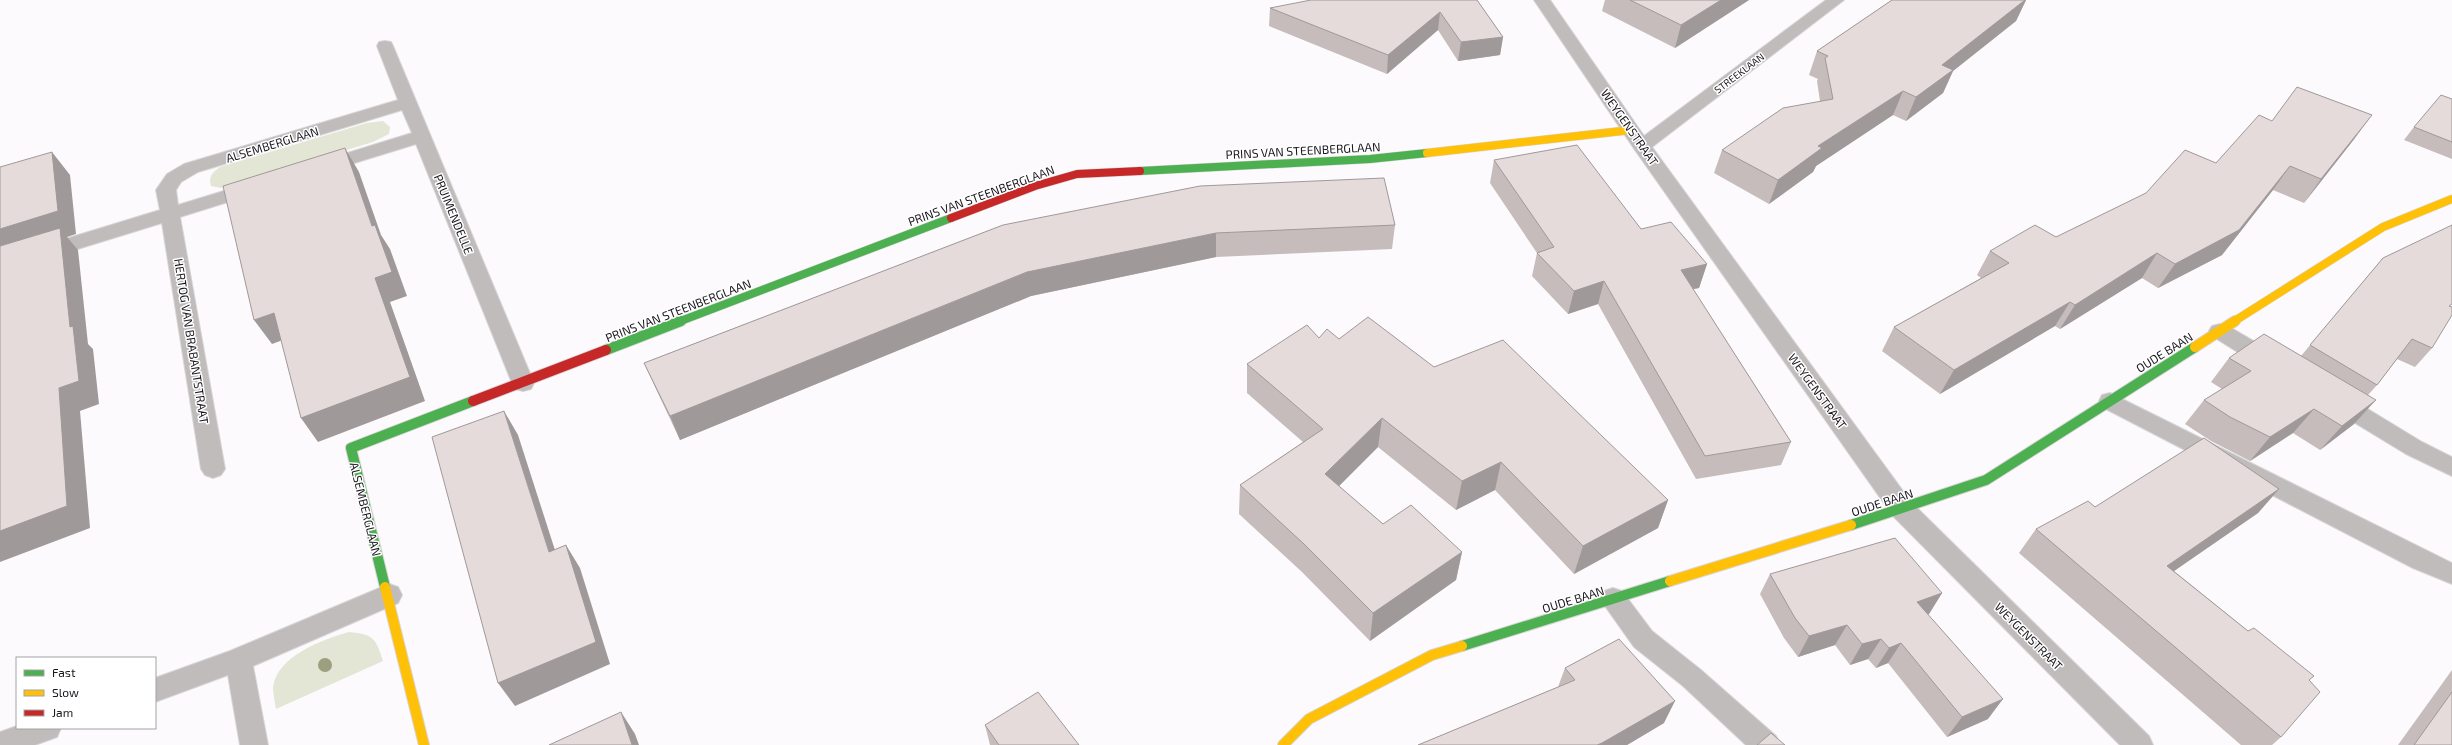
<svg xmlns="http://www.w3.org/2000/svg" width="2452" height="745" viewBox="0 0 2452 745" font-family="'Exo 2',sans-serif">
<rect width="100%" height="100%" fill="#fcfafd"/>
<g fill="#e3e6d4">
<path d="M383 121 390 127 389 134 373 142 221 188 211 186C208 176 213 172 220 167L367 123Z"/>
<path d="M349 632C373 634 376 638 383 661L276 709C275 702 273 694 273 688 276 656 324 639 349 632Z"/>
</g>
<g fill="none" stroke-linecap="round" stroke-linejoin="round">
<g stroke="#d8d6d8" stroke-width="2">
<g id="lane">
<polygon points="2220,324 2228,326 2279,356 2282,362 2279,368 2271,370 2263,368 2212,336 2209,331 2212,326"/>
<polygon points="2335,392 2343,394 2422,442 2452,457 2452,476 2406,454 2327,406 2324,400 2327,394"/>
<polygon points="2110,393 2452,563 2452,584 2413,568 2102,407 2099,401 2102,395"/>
<polygon points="1613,588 1622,591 1652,631 1701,670 1776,736 1780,745 1746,745 1683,686 1634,647 1600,599 1604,591"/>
</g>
</g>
<g stroke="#d8d6d8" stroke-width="2">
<g id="street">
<polygon points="1534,0 1550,0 1644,136 1826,0 1844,0 1652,147 1911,502 2149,736 2153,745 2120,745 1893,516 1635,150"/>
<polygon points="385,41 391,42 393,46 534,383 531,389 523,391 515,389 512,383 416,144 322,173 315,171 313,167 315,163 412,133 402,110 198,172 181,182 176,190 178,205 253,182 260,184 263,188 260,192 180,217 225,469 221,475 213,478 205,475 201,469 162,223 0,273 0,259 160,210 156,190 167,174 184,164 398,100 377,46 379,42"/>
<polygon points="389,584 398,587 402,595 398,603 253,666 268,745 240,745 228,675 155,702 155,678 230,651"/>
<polygon points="17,726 17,728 61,728 57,737 35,745 0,745 0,732"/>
</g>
</g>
<g stroke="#d8d6d8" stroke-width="9">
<g id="fast-far1">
<polyline points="1140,171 1370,159 1427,153"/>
<polyline points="678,322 951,218"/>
</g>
</g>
<g stroke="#d8d6d8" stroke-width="12">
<g id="fast">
<polyline points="606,350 681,321"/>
<polyline points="1851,525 1986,480 2195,347"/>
<polyline points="385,587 351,448 473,401"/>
<polyline points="1462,646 1670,581"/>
</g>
</g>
<g stroke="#d8d6d8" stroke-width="9">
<g id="slow-far1">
<polyline points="1427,153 1631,130"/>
<polyline points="2233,322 2383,227 2452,199"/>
</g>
</g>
<g stroke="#d8d6d8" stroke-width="12">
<g id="slow">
<polyline points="2195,347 2235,321"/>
<polyline points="1670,581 1851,525"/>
<polyline points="385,587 424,745"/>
<polyline points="1283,745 1309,719 1432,655 1462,646"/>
</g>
</g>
<g stroke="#d8d6d8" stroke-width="9">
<polyline id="jam-far1" points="951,218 1035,186 1077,174 1140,171"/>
</g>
<g stroke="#d8d6d8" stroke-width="12">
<polyline id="jam" points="473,401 606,350"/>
</g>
<use href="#lane" fill="#c0bcbc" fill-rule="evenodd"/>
<use href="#street" fill="#c0bcbc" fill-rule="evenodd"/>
<use href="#fast-far1" stroke="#4caf50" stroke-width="8"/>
<use href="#fast" stroke="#4caf50" stroke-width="10"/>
<use href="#slow-far1" stroke="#ffc107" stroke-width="8"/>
<use href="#slow" stroke="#ffc107" stroke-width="10"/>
<use href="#jam-far1" stroke="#c62828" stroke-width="8"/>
<use href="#jam" stroke="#c62828" stroke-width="10"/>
</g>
<circle fill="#9da07f" cx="325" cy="665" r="7"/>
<g fill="#c5bcbb">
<polygon points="1477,0 1503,37 1500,55 1458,61 1438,30 1387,74 1269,26 1270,8"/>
<polygon points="1605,0 1749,0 1675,48 1602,11"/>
<polygon points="1892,0 2026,0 2016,21 1953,71 1943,93 1906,121 1893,115 1816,166 1813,172 1769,204 1714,173 1722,150 1820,101 1817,81 1818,79 1809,75 1817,51"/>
<polygon points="2452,99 2452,159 2404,140 2414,127"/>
<polygon points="2272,121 2355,138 2304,203 2273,190 2222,255 2158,288 2142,278 2060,329 2055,326 1940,394 1882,351 1894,327 1981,278 1977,275 1990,251 2056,237 2216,163"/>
<polygon points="1494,160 1641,229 1707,264 1699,288 1693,289 1791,442 1781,465 1696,479 1598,304 1568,314 1532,276 1537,253 1490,183"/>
<polygon points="1003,225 1395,225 1392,249 1216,257 1031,296 680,440 655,387 644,363"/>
<polygon points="2383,258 2432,348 2415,367 2397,359 2377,385 2368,395 2354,424 2320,450 2293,433 2250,461 2211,441 2185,424 2204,400 2222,389 2211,382 2229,358 2301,356"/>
<polygon points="1319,338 1339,339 1434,367 1668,500 1658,528 1574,574 1495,490 1456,510 1378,447 1339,486 1383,524 1462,552 1456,580 1370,641 1302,572 1239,514 1240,485 1303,442 1247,393 1247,364"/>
<polygon points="2279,489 2258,513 2174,571 2310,681 2281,737 2272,745 2241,745 2019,553 2036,529 2095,507"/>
<polygon points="1770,574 1942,593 1929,614 1928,614 1988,719 1947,737 1888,663 1876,668 1868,659 1850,665 1835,645 1798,657 1784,638 1760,594"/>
<polygon points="1565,668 1664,723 1627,745 1418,745 1558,687"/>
<polygon points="2452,670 2452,745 2398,745"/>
<polygon points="985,725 1079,745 990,745"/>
</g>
<g fill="#a09999">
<polygon points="1721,0 1749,0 1675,48 1681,25"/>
<polygon points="2025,0 2026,0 2016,21 1953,71 1943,93 1906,121 1916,97 1942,65"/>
<polygon points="1440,12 1438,30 1387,74 1388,55"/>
<polygon points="1503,37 1500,55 1458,61 1461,42"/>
<polygon points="1903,91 1893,115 1816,166 1813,172 1769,204 1778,180 1818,146"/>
<polygon points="2372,115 2355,138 2304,203 2321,179"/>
<polygon points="345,148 359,172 381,235 390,249 407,296 390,302 425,401 318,442 301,418 375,278 372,226"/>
<polygon points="52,152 70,175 76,234 67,237 78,250 88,344 93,349 99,404 80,411 90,528 0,562 0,229"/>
<polygon points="2290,166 2273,190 2222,255 2158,288 2175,264"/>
<polygon points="1216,233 1216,257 1031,296 680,440 670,416 1027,272"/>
<polygon points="2157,253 2142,278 2060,329 2075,305"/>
<polygon points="1707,264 1699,288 1673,293 1681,270"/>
<polygon points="1604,281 1598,304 1568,314 1574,291"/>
<polygon points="2070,302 2055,326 1940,394 1954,370"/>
<polygon points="274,313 291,337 272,344 254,320"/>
<polygon points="2376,400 2354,424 2320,450 2342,426"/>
<polygon points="2314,409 2293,433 2250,461 2270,437"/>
<polygon points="504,411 518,435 563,575 549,552"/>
<polygon points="1382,418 1378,447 1322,503 1325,474"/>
<polygon points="1501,462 1495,490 1456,510 1462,481"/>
<polygon points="2279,489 2258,513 2148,589 2167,566"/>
<polygon points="1668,500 1658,528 1574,574 1583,546"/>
<polygon points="566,545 580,568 610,664 515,706 498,683"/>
<polygon points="1462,552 1456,580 1370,641 1373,613"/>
<polygon points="1942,593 1929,614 1903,622 1917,602"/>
<polygon points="1847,625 1835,645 1798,657 1809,636"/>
<polygon points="1881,639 1868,659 1850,665 1862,644"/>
<polygon points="1901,643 1888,663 1876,668 1889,648"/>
<polygon points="2003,699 1988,719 1947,737 1962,717"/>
<polygon points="1675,701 1664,723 1627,745 1597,745"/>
<polygon points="621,712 635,734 639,745 632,745"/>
</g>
<g fill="#e5dbda" stroke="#a09999">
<polygon points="1311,0 1477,0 1503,37 1461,42 1440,12 1388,55 1270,8"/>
<polygon points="1630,0 1721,0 1681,25"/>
<polygon points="1892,0 2025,0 1942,65 1953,70 1916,97 1903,91 1818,146 1822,148 1778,180 1722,150 1783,108 1833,99 1825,58 1828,56 1817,51"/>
<polygon points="2297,87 2372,115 2321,179 2290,166 2239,230 2175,264 2157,253 2075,305 2070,302 1954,370 1894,327 2009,263 1990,251 2035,225 2056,237 2146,193 2185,150 2216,163 2259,115 2272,121"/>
<polygon points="2441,95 2452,99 2452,142 2414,127"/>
<polygon points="1577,145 1641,229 1671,222 1707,264 1681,270 1791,442 1705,456 1604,281 1574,291 1537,253 1554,247 1494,160"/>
<polygon points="345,148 372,226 375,225 392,272 375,278 410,377 301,418 274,313 254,320 223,186"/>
<polygon points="52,152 58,211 0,229 0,167"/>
<polygon points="1384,178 1395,225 1216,233 1027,272 670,416 644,363 1003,225 1200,186"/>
<polygon points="2452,225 2452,304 2449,306 2452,307 2452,315 2432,348 2412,339 2377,385 2310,345 2383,258"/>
<polygon points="60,228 70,327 73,326 79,381 59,388 67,506 0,531 0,246"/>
<polygon points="1368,317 1434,367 1503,340 1668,500 1583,546 1501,462 1462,481 1382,418 1325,474 1383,524 1411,505 1462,552 1373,613 1304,544 1240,485 1323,429 1247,364 1307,325 1319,338 1327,329 1339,339"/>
<polygon points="2264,334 2376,400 2342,426 2314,409 2270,437 2230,417 2204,400 2251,371 2229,358"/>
<polygon points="504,411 549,552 566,545 596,642 498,683 432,437"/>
<polygon points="2204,438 2279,489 2167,566 2248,631 2254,628 2314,676 2309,680 2320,692 2281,737 2036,529 2088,501 2095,507"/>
<polygon points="1895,538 1942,593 1917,602 2003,699 1962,717 1901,643 1889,648 1881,639 1862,644 1847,625 1809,636 1795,618 1770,574"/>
<polygon points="1619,639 1675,701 1602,743 1597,745 1418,745 1575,680 1565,668"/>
<polygon points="1038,692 1079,745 999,745 985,725"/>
<polygon points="2452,692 2452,745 2414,745"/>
<polygon points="621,712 632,745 549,745"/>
<polygon points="1771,733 1785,745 1757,745"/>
</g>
<g text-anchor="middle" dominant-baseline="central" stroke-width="3" stroke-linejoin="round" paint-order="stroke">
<g font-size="10" fill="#1a161e" stroke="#fff">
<text transform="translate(1739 73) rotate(-37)">STREEKLAAN</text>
</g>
<g font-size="12" fill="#1a161e" stroke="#fff">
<text transform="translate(1630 127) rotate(55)">WEYGENSTRAAT</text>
<text transform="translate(272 144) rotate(-17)">ALSEMBERGLAAN</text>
<text transform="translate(1303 150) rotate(-3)">PRINS VAN STEENBERGLAAN</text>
<text transform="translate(981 195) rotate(-20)">PRINS VAN STEENBERGLAAN</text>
<text transform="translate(454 214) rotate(68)">PRUIMENDELLE</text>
<text transform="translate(678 310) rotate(-21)">PRINS VAN STEENBERGLAAN</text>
<text transform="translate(192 341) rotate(81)">HERTOG VAN BRABANTSTRAAT</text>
<text transform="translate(2164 352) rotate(-32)">OUDE BAAN</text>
<text transform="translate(1818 391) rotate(54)">WEYGENSTRAAT</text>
<text transform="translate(1882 502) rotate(-18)">OUDE BAAN</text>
<text transform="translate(366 509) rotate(76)">ALSEMBERGLAAN</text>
<text transform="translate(1573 599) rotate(-17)">OUDE BAAN</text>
<text transform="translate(2029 636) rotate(45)">WEYGENSTRAAT</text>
</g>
</g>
<rect x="16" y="657" width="140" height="72" fill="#ffffff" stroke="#a3a2a5"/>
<rect x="24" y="670" width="20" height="6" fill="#4caf50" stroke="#a3a2a5"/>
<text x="52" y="677" font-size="12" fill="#1a161e">Fast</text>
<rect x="24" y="690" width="20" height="6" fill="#ffc107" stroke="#a3a2a5"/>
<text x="52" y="697" font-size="12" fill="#1a161e">Slow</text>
<rect x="24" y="710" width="20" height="6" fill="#c62828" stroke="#a3a2a5"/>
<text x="52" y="717" font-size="12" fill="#1a161e">Jam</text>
</svg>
